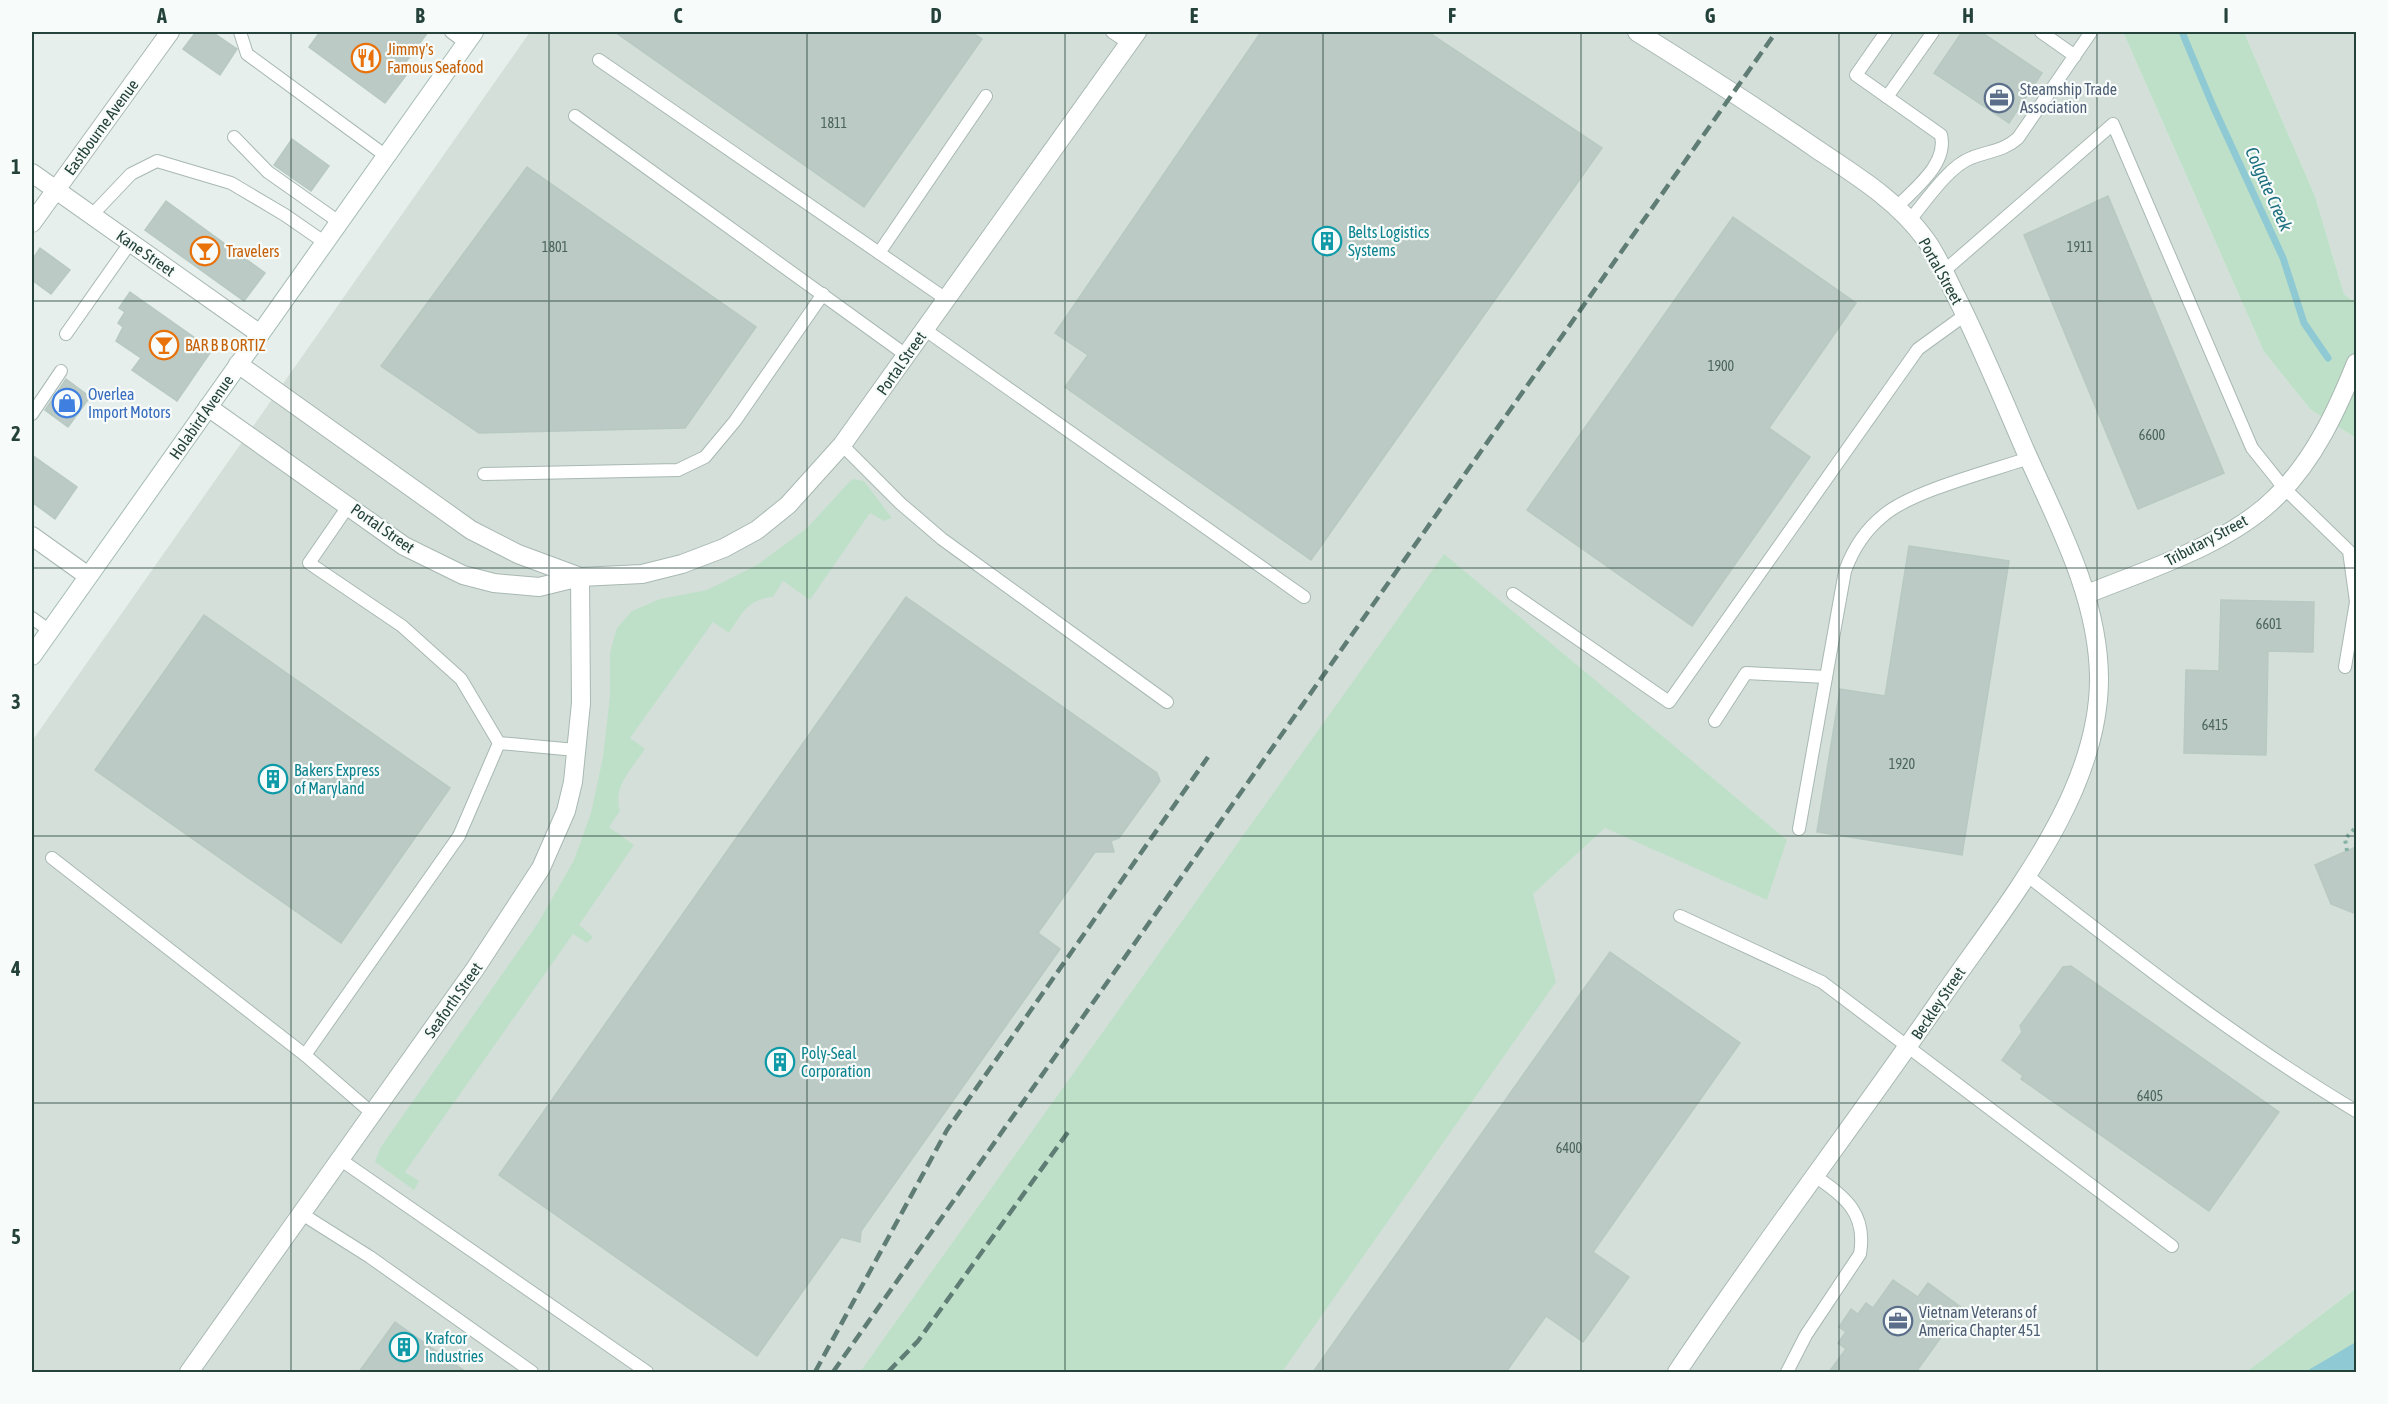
<svg xmlns="http://www.w3.org/2000/svg" width="2388" height="1404" viewBox="0 0 2388 1404" font-family="'Asap Condensed',sans-serif">
<rect width="100%" height="100%" fill="#e6efeb"/>
<g fill="#d4dfda">
<polygon points="530,32 2123,32 2264,352 2311,410 2356,438 2356,1288 2246,1372 32,1372 32,741"/>
<polygon points="2244,32 2356,32 2356,303 2344,294 2315,196"/>
</g>
<g fill="#bfe0c8">
<polygon points="2123,32 2244,32 2315,196 2344,294 2356,303 2356,438 2311,410 2264,352"/>
<path d="M852 479 864 481 892 518 884 521 870 513 810 600 783 581 773 597C748 599 742 613 729 633L713 622 630 738 645 749C632 769 612 787 620 811L609 827 634 845 579 925 593 937 587 943 573 934 405 1172 419 1181 414 1190 375 1162 380 1148 538 923 574 860 591 813 603 757 610 696V652L617 628 632 611 660 599 707 590 757 565 807 528Z"/>
<polygon points="1444,554 1787,840 1767,900 1605,828 1533,894 1556,982 1282,1372 860,1372"/>
<polygon points="2356,1288 2356,1372 2246,1372 2355,1289"/>
</g>
<polygon fill="#8ec9d4" points="2356,1342 2356,1372 2305,1372"/>
<g fill="none" stroke-linecap="round" stroke-linejoin="round">
<polyline stroke="#8ec9d4" stroke-width="7" points="2182,32 2213,106 2283,258 2304,323 2328,358"/>
</g>
<g fill="#bbcac4" stroke="#b8c9c2" stroke-width="1.5">
<polygon points="196,32 212,32 237,49 220,75 183,49"/>
<polygon points="320,32 428,32 400,70 407,74 385,103 309,47"/>
<polygon points="615,32 971,32 982,39 864,207"/>
<polygon points="1261,32 1428,32 1602,148 1311,560 1065,387 1088,355 1055,333"/>
<polygon points="1962,32 1981,32 2042,73 2009,123 1934,73"/>
<polygon points="292,139 329,166 311,191 274,165"/>
<polygon points="527,167 756,327 685,428 479,433 381,366"/>
<polygon points="2108,196 2224,473 2138,509 2024,235"/>
<polygon points="166,201 265,273 244,301 145,230"/>
<polygon points="1733,217 1856,303 1769,428 1810,457 1692,626 1527,510"/>
<polygon points="40,248 70,270 51,294 32,280 32,260"/>
<polygon points="130,292 212,350 177,401 132,370 141,358 116,341 123,327 118,323 125,312 119,308"/>
<polygon points="66,379 90,397 68,427 45,410"/>
<polygon points="32,455 77,487 55,519 32,502"/>
<polygon points="1909,546 2009,561 1962,855 1817,832 1840,689 1885,696"/>
<polygon points="906,597 1157,773 1160,781 1119,838 1111,841 1114,852 1095,852 1038,933 1060,949 861,1231 860,1242 841,1237 757,1356 499,1175"/>
<polygon points="2221,600 2314,602 2313,652 2268,651 2266,755 2184,753 2186,670 2219,671"/>
<polygon points="204,615 450,788 341,943 95,770"/>
<polygon points="2356,847 2356,914 2331,904 2315,865"/>
<polygon points="1610,952 1740,1043 1593,1252 1629,1277 1583,1342 1546,1316 1506,1372 1313,1372"/>
<polygon points="2071,966 2279,1112 2209,1211 2021,1079 2023,1076 2002,1060 2022,1032 2020,1026 2063,967"/>
<polygon points="1893,1280 1918,1297 1928,1283 1962,1308 1916,1372 1829,1372 1846,1349 1838,1343 1846,1332 1839,1327 1851,1309 1858,1314 1866,1303 1873,1308"/>
<polygon points="395,1322 466,1372 359,1372"/>
</g>
<g fill="none" stroke-linecap="round" stroke-linejoin="round">
<g stroke="#a8b8b2" stroke-width="14">
<g id="service">
<polyline points="240,32 247,54 386,156"/>
<polyline points="451,32 466,43"/>
<polyline points="1112,32 1127,42"/>
<path d="M1886 32 1856 75 1941 135C1948 164 1915 188 1897 207"/>
<polyline points="2041,32 2075,56"/>
<polyline points="599,60 946,299"/>
<polyline points="1887,97 1933,32"/>
<polyline points="575,116 906,355"/>
<polyline points="234,137 268,172 339,222"/>
<polyline points="92,215 131,174 157,161 231,183 285,215 324,242"/>
<path d="M1910 220C1925 202 1949 166 1971 158 1988 151 2004 151 2018 138L2091 32"/>
<polyline points="879,253 986,96"/>
<polyline points="1944,271 2113,124 2252,448 2284,488 2349,551 2356,602 2345,667"/>
<polyline points="924,329 1304,597"/>
<polyline points="66,334 130,243"/>
<polyline points="32,414 61,371"/>
<polyline points="842,445 900,503 942,539 1167,702"/>
<polyline points="484,474 678,470 705,457 735,421 823,294"/>
<polyline points="349,505 309,563 402,626 461,679 499,743 576,750"/>
<polyline points="1513,594 1669,702 1918,349 1965,315"/>
<polyline points="32,618 50,631"/>
<polyline points="1715,721 1746,673 1826,677"/>
<path d="M1799 829 1845 571C1853 549 1865 530 1884 515 1912 491 1991 471 2029 458"/>
<polyline points="52,858 305,1055 373,1114"/>
<path d="M2025 874C2133 958 2239 1041 2356 1111"/>
<polyline points="1680,916 1822,982 2172,1246"/>
<polyline points="305,1055 459,836 499,743"/>
<polyline points="341,1160 647,1372"/>
<polyline points="302,1214 370,1257 532,1372"/>
<path d="M1787 1372 1806 1335 1860 1254C1867 1213 1845 1197 1815 1176"/>
</g>
</g>
<g stroke="#a8b8b2" stroke-width="20">
<g id="minor">
<path d="M1637 32C1698 70 1759 109 1818 150 1857 176 1898 201 1926 240 1939 258 1947 279 1957 298 1982 348 2003 399 2025 450 2057 522 2098 596 2099 677 2100 796 2004 906 1940 1000 1854 1125 1761 1246 1677 1372"/>
<polyline points="32,173 260,334"/>
<polyline points="32,223 170,32"/>
<polyline points="238,364 471,530 518,554 580,577"/>
<polyline points="208,407 404,546 463,575 494,583 539,587 580,577 642,574 682,564 724,548 757,530 788,505 842,445 1137,32"/>
<polyline points="32,536 88,576"/>
<path d="M2087 594C2149 569 2230 544 2277 496 2314 460 2337 410 2356 363"/>
<polyline points="189,1372 475,969 541,868 566,811 573,782 581,703 580,577"/>
</g>
</g>
<g stroke="#a4bbb3" stroke-width="20">
<polyline id="secondary" points="32,656 474,32"/>
</g>
<polyline stroke="#86b3a5" stroke-width="4" stroke-dasharray="3 4.5" stroke-linecap="butt" points="2347,851 2345,839 2356,827"/>
<use href="#service" stroke="#fff" stroke-width="12"/>
<use href="#minor" stroke="#fff" stroke-width="18"/>
<use href="#secondary" stroke="#fff" stroke-width="18"/>
<g stroke="#5f7d75" stroke-width="4.5" stroke-dasharray="12 6" stroke-linecap="butt">
<polyline points="815,1372 947,1130 1208,757"/>
<polyline points="833,1372 1776,32"/>
<polyline points="888,1372 918,1341 1068,1132"/>
</g>
</g>
<path fill="none" stroke="#24423a" stroke-width="1.5" stroke-opacity="0.55" d="M291 32V1372M549 32V1372M807 32V1372M1065 32V1372M1323 32V1372M1581 32V1372M1839 32V1372M2097 32V1372M32 301H2356M32 568H2356M32 836H2356M32 1103H2356"/>
<defs>
<g id="restaurant-ring" transform="scale(1.5)"><circle r="9.5" fill="#f7fbf9" stroke="#e8710a" stroke-width="1.5"/><path d="M-5-6h1v4h1v-4h1v4h1v-4h1v5L-1.5 .5V6h-2V.5L-5-1ZM5-6V6H3V1.5H1.5Q1.5-4 5-6Z" fill="#e8710a"/></g>
<g id="office-ring" transform="scale(1.5)"><circle r="9.5" fill="#f7fbf9" stroke="#5c6f8a" stroke-width="1.5"/><path d="M-6-3h4V-5.5h4V-3h4V5H-6ZM-1-4.5V-3h2v-1.5ZM-6 0V1H6V0Z" fill="#5c6f8a"/></g>
<g id="building-ring" transform="scale(1.5)"><circle r="9.5" fill="#f7fbf9" stroke="#0f9aa8" stroke-width="1.5"/><path d="M-4-6H4V6H1V3H-1V6H-4ZM-2.5-4.3h1.7v1.8h-1.7ZM.8-4.3h1.7v1.8H.8ZM-2.5-1h1.7V.8h-1.7ZM.8-1h1.7V.8H.8Z" fill="#0f9aa8"/></g>
<g id="bar-ring" transform="scale(1.5)"><circle r="9.5" fill="#f7fbf9" stroke="#e8710a" stroke-width="1.5"/><path d="M-6-5H6L.8 .8V4.5H3.5V6h-7V4.5H-.8V.8Z" fill="#e8710a"/></g>
<g id="shop-ring" transform="scale(1.5)"><circle r="9.5" fill="#f7fbf9" stroke="#3f7fe0" stroke-width="1.5"/><path d="M-5-2.5h2.3a2.7 3.5 0 0 1 5.4 0H5L5.5 6h-11ZM-1.5-2.5h3a1.5 2.3 0 0 0-3 0Z" fill="#3f7fe0"/></g>
</defs>
<g fill-rule="evenodd">
<use href="#restaurant-ring" x="366" y="58"/>
<use href="#office-ring" x="1999" y="98"/>
<use href="#building-ring" x="1327" y="241"/>
<use href="#bar-ring" x="205" y="251"/>
<use href="#bar-ring" x="164" y="345"/>
<use href="#shop-ring" x="67" y="403"/>
<use href="#building-ring" x="273" y="779"/>
<use href="#building-ring" x="780" y="1062"/>
<use href="#office-ring" x="1898" y="1321"/>
<use href="#building-ring" x="404" y="1347"/>
</g>
<g text-anchor="middle" dominant-baseline="central" stroke-width="4.5" stroke-linejoin="round" paint-order="stroke">
<g font-size="14" fill="#4a645c">
<text x="834" y="123">1811</text>
<text x="555" y="247">1801</text>
<text x="2080" y="247">1911</text>
<text x="1721" y="366">1900</text>
<text x="2152" y="435">6600</text>
<text x="2269" y="624">6601</text>
<text x="2215" y="725">6415</text>
<text x="1902" y="764">1920</text>
<text x="2150" y="1096">6405</text>
<text x="1569" y="1148">6400</text>
</g>
<g font-size="16" fill="#c56008" stroke="#f7fbf9" text-anchor="start">
<text x="387" y="49">Jimmy's<tspan x="387" dy="18">Famous Seafood</tspan></text>
<text x="226" y="251">Travelers</text>
<text x="185" y="345">BAR B B ORTIZ</text>
</g>
<g font-size="16" fill="#4e5e75" stroke="#f7fbf9" text-anchor="start">
<text x="2020" y="89">Steamship Trade<tspan x="2020" dy="18">Association</tspan></text>
<text x="1919" y="1312">Vietnam Veterans of<tspan x="1919" dy="18">America Chapter 451</tspan></text>
</g>
<g font-size="16" fill="#24423a" stroke="#f7fbf9">
<text transform="translate(101 127) rotate(-54)">Eastbourne Avenue</text>
<text transform="translate(146 253) rotate(35)">Kane Street</text>
<text transform="translate(1941 271) rotate(61)">Portal Street</text>
<text transform="translate(901 363) rotate(-55)">Portal Street</text>
<text transform="translate(201 417) rotate(-55)">Holabird Avenue</text>
<text transform="translate(383 528) rotate(35)">Portal Street</text>
<text transform="translate(2206 540) rotate(-28)">Tributary Street</text>
<text transform="translate(453 1000) rotate(-55)">Seaforth Street</text>
<text transform="translate(1938 1003) rotate(-56)">Beckley Street</text>
</g>
<g font-size="16" fill="#0d838f" stroke="#f7fbf9" text-anchor="start">
<text x="1348" y="232">Belts Logistics<tspan x="1348" dy="18">Systems</tspan></text>
<text x="294" y="770">Bakers Express<tspan x="294" dy="18">of Maryland</tspan></text>
<text x="801" y="1053">Poly-Seal<tspan x="801" dy="18">Corporation</tspan></text>
<text x="425" y="1338">Krafcor<tspan x="425" dy="18">Industries</tspan></text>
</g>
<g font-size="16" fill="#366cbe" stroke="#f7fbf9" text-anchor="start">
<text x="88" y="394">Overlea<tspan x="88" dy="18">Import Motors</tspan></text>
</g>
<g font-size="18" font-style="italic" fill="#1c6f80" stroke="#f7fbf9">
<text transform="translate(2269 189) rotate(66)">Colgate Creek</text>
</g>
</g>
<rect width="2388" height="1404" fill="none" stroke="#f7fbf9" stroke-width="66"/>
<rect x="33" y="33" width="2322" height="1338" fill="none" stroke="#24423a" stroke-width="2"/>
<g font-size="20" text-anchor="middle" font-weight="bold" fill="#24423a">
<text x="162" y="23">A</text>
<text x="420" y="23">B</text>
<text x="678" y="23">C</text>
<text x="936" y="23">D</text>
<text x="1194" y="23">E</text>
<text x="1452" y="23">F</text>
<text x="1710" y="23">G</text>
<text x="1968" y="23">H</text>
<text x="2226" y="23">I</text>
<text x="16" y="174">1</text>
<text x="16" y="441">2</text>
<text x="16" y="709">3</text>
<text x="16" y="976">4</text>
<text x="16" y="1244">5</text>
</g>
</svg>
